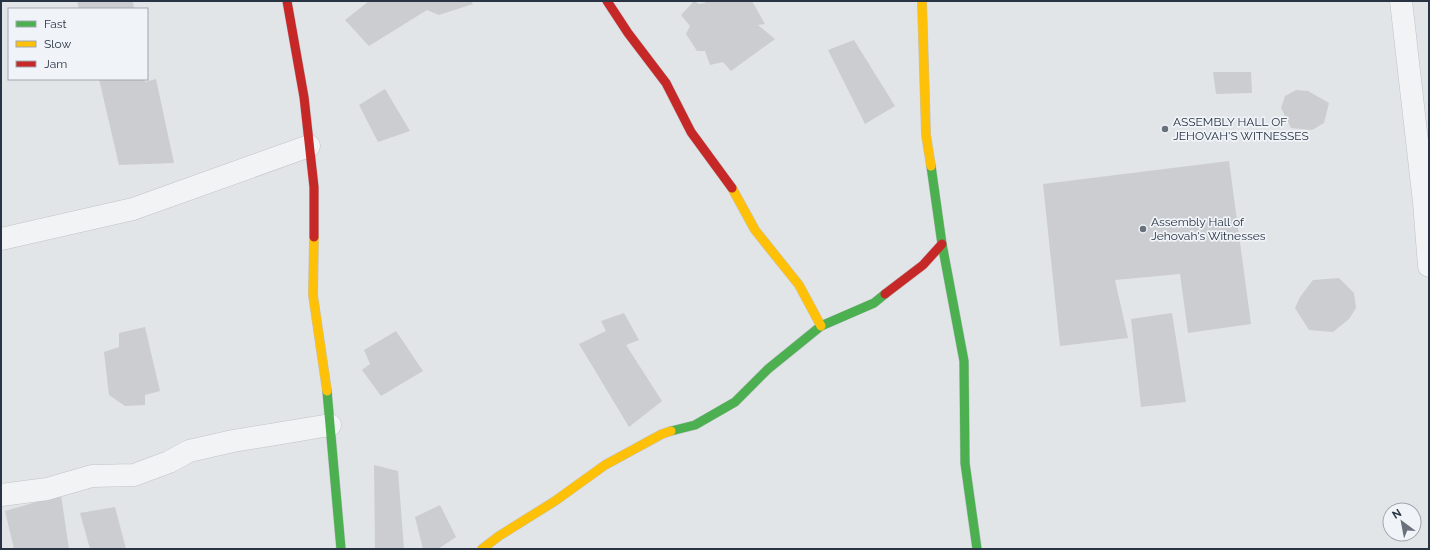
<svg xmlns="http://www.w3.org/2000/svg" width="1430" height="550" viewBox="0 0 1430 550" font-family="Raleway,sans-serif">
<rect width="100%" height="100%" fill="#e2e5e8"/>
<g fill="#cbcdd0">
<polygon points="77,1 133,1 134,9 79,9"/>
<polygon points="369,1 471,1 473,4 439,15 427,10 369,46 345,20"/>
<polygon points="694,1 699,4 705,3 705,1 752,1 765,24 758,25 775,39 731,71 723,62 710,65 705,51 697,51 686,34 690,26 681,15"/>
<polygon points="854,40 895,106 865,124 828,50"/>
<polygon points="1213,72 1251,72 1252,93 1216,94"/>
<polygon points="99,79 144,79 145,82 156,79 174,163 119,165"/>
<polygon points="385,89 410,131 378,142 359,105"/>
<polygon points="1296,90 1308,91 1329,103 1324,123 1312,130 1291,128 1281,108 1285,96"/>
<polygon points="1229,161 1251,324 1188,333 1180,274 1115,280 1128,338 1060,346 1043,184"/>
<polygon points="1339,278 1354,293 1356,308 1349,319 1333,332 1309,330 1295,308 1300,297 1313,280"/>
<polygon points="624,313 639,340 626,345 662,401 629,427 579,344 606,331 601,321"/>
<polygon points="1172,313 1186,402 1141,407 1131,319"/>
<polygon points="145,327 160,391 145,395 145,405 125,406 109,395 104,352 119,347 119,333"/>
<polygon points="396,331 423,371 381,396 362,370 370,364 364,350"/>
<polygon points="374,465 398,471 404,549 375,549"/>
<polygon points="61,495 69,549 14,549 5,511"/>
<polygon points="440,505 456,537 438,549 423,549 415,517"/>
<polygon points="115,507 126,549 90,549 80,513"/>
</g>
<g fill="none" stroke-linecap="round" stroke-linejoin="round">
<g stroke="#c0c3c6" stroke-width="23">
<g id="street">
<polyline points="1401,1 1424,202 1429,266"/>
<polyline points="1,239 133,209 309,146"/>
<polyline points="1,495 47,489 92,476 134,475 169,462 189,451 233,441 330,425"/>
</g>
</g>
<g stroke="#c0c3c6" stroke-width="10">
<g id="fast">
<polyline points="931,166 942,244 964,361 965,463 977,549"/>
<polyline points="327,391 341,549"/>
<polyline points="671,431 695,425 735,402 768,369 821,326 874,303 885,294"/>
</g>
</g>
<g stroke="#c0c3c6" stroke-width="10">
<g id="slow">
<polyline points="922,1 926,135 931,166"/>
<polyline points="732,188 755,230 799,285 821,326"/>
<polyline points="314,237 313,295 327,391"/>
<polyline points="482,549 499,536 555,501 605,465 662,434 671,431"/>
</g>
</g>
<g stroke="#c0c3c6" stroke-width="10">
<g id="jam">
<polyline points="287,1 304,97 314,187 314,237"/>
<polyline points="607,1 628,33 666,83 691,132 732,188"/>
<polyline points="885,294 923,265 942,244"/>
</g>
</g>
<use href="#street" stroke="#f2f3f5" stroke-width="22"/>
<use href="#fast" stroke="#4caf50" stroke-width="9"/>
<use href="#slow" stroke="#ffc107" stroke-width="9"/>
<use href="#jam" stroke="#c62828" stroke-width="9"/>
</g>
<g fill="#69717d" stroke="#f0f4f8" stroke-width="1.5">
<circle cx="1165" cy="129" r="4"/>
<circle cx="1143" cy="229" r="4"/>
</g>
<g text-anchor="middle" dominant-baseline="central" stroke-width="3.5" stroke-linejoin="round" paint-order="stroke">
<g font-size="12" fill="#283343" stroke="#f0f4f8" text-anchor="start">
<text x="1173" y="122">ASSEMBLY HALL OF<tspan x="1173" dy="14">JEHOVAH'S WITNESSES</tspan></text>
<text x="1151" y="222">Assembly Hall of<tspan x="1151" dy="14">Jehovah's Witnesses</tspan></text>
</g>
</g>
<rect width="1430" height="550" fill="none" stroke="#283343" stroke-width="4"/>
<rect x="8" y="8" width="140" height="72" fill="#f0f4f8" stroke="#a0a7b0"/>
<rect x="16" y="21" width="20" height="6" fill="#4caf50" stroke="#a0a7b0"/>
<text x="44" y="28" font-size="12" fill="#283343">Fast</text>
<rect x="16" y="41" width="20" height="6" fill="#ffc107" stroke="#a0a7b0"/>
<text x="44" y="48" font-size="12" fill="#283343">Slow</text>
<rect x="16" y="61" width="20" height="6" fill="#c62828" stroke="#a0a7b0"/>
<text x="44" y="68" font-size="12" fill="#283343">Jam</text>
<g transform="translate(1402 522) rotate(328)"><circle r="19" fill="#f0f4f8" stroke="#a0a7b0"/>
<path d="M0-3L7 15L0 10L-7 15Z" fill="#69717d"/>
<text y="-6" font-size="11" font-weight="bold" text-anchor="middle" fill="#283343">N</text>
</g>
</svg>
